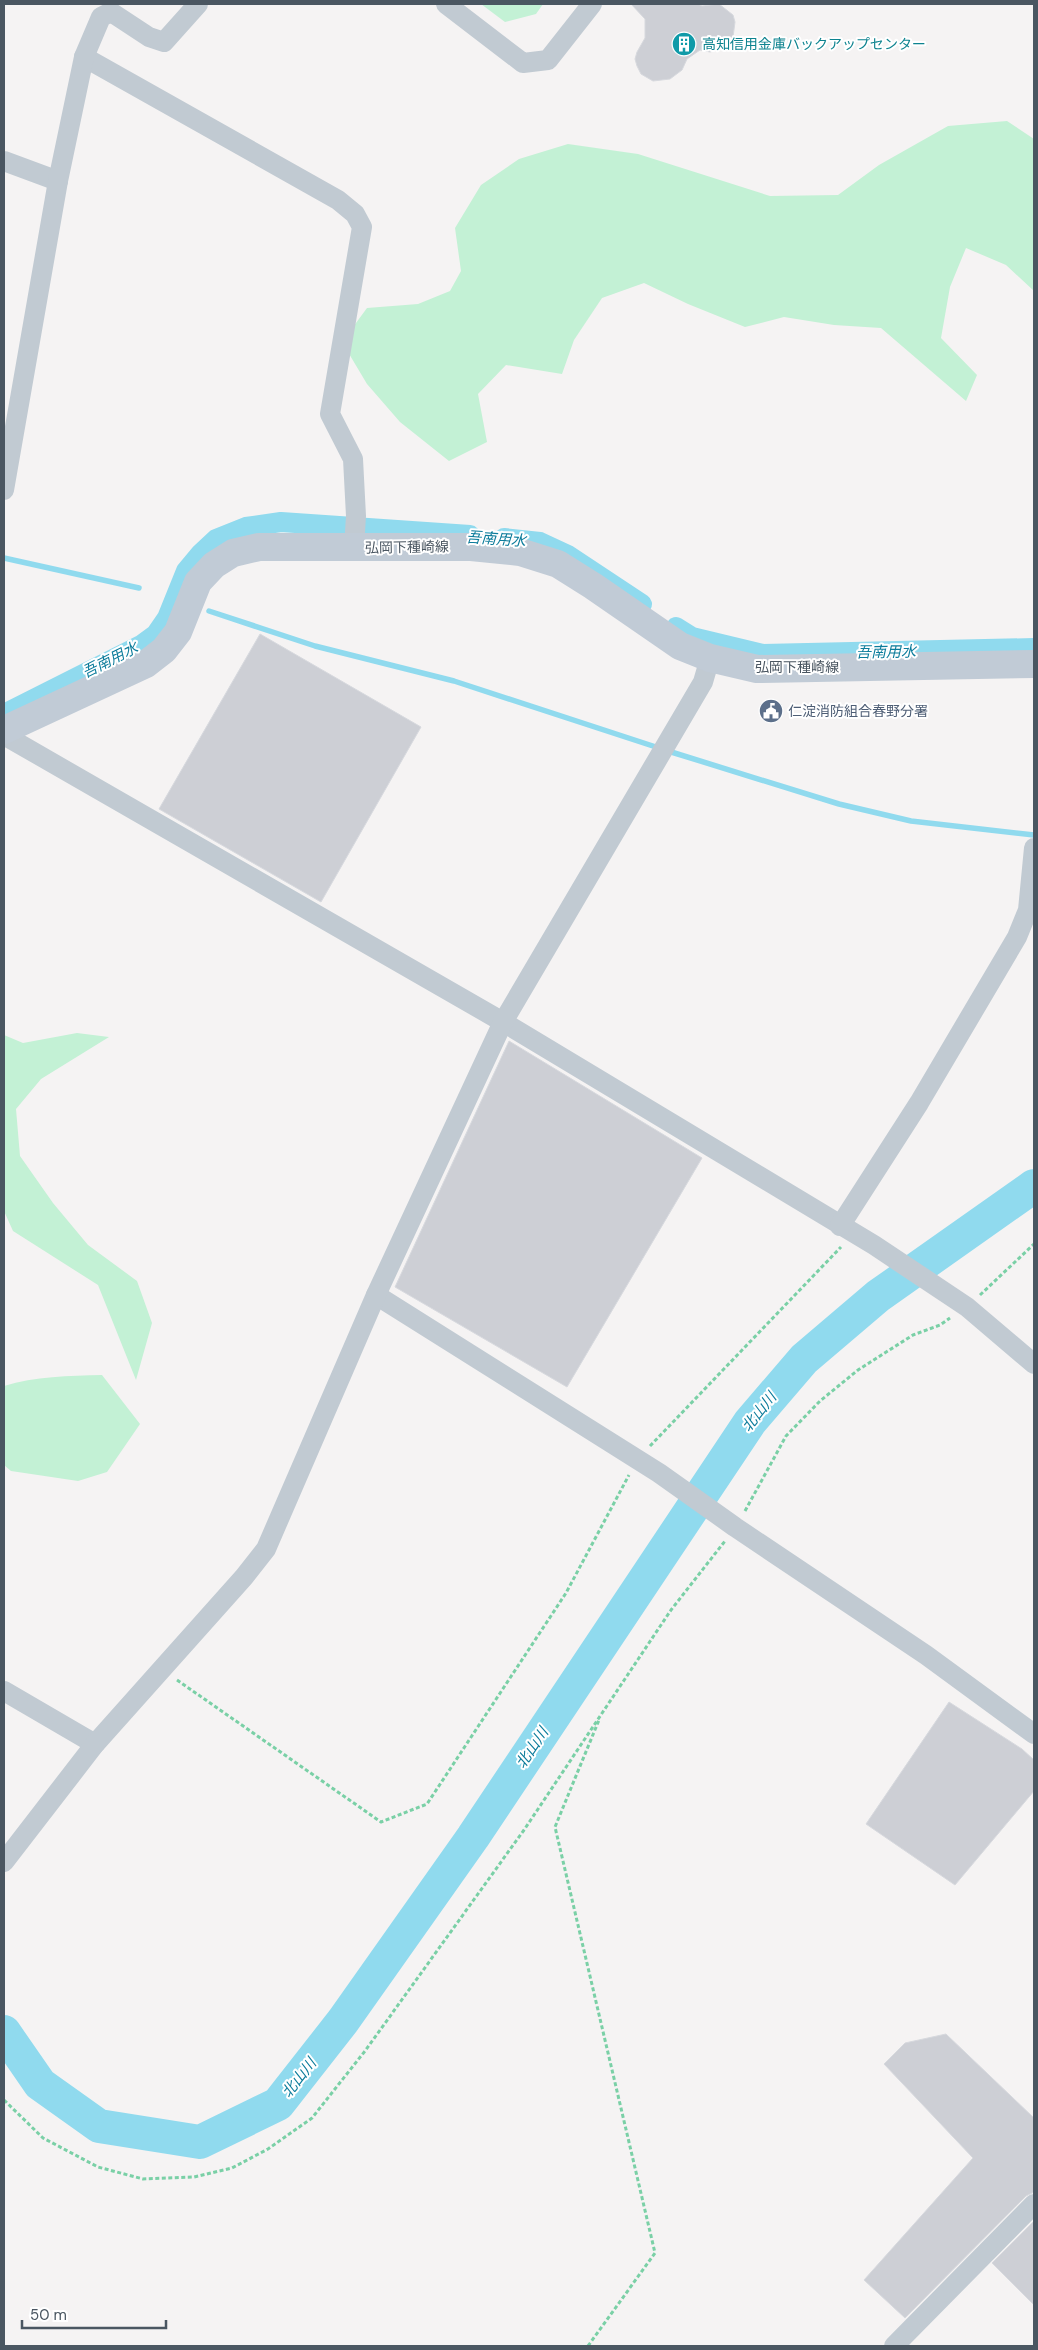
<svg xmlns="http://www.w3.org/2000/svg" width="1038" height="2350" viewBox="0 0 1038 2350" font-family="'DM Sans','Noto Sans JP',sans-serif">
<rect width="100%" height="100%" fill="#f5f3f3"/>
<g fill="#c3f1d5">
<polygon points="481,4 543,4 536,14 505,22"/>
<polygon points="1007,121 1034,139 1034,291 1006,265 966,248 950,287 941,338 977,375 966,401 881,328 834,325 784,317 745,327 688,304 644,283 602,298 574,340 562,374 506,365 478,394 487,442 449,461 400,422 367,384 342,342 367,308 418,304 450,291 461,271 455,228 481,185 519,159 568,144 638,154 770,196 838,195 879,165 948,126"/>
<polygon points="77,1033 109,1037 41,1079 16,1109 20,1156 53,1203 88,1245 137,1281 152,1323 136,1380 98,1285 13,1231 4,1211 4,1035 23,1043"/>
<path d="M102 1375 140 1424 107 1472 78 1481 11 1471 4 1465V1386C35 1376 69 1376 102 1375Z"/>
</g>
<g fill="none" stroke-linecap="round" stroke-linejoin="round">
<g stroke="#90daee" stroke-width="5.5">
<polyline points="4,558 139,588"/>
<polyline points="209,611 315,646 454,681 659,748"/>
<polyline points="668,751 839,804 911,821 1034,835"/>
</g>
<g stroke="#90daee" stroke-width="20">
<polyline points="504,538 540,542 568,555 642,604"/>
<polyline points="676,627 692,637 763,654 1034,648"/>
<polyline points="4,714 141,645 156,634 167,618 186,571 201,553 216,539 246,527 281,522 470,535"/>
</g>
<polyline stroke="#90daee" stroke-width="34" points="4,2032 40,2084 99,2126 200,2142 278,2104 343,2021 473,1837 750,1422 804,1359 878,1296 1034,1186"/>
</g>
<g fill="#cdcfd5" stroke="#d7d9de">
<polygon points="631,4 698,4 702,6 719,4 733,15 735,22 733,37 724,48 710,52 700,50 687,59 682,70 670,79 653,81 641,74 637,66 635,59 637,52 645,38 645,19"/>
<polygon points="260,634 421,727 321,902 159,809"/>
<polygon points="509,1041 702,1158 567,1387 395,1287"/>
<polygon points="949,1702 1022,1749 1034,1760 1034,1791 955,1885 866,1824"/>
<polygon points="946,2034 1034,2118 1034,2192 1026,2196 905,2318 864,2280 973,2158 884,2064 905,2043"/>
<polygon points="1034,2221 1034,2305 992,2263"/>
</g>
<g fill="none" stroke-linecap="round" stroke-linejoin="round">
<g stroke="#7ad0a6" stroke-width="3" stroke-dasharray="4 2.5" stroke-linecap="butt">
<polyline points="980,1295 1034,1244"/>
<polyline points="650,1446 841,1247"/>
<polyline points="745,1511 786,1436 820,1401 858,1370 913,1335 940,1325 950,1318"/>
<polyline points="177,1680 381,1822 427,1804 566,1593 629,1475"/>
<polyline points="4,2100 43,2138 98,2167 143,2179 194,2177 232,2168 268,2149 312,2118 365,2051 524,1830 671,1610 725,1541"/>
<polyline points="588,2346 655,2253 555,1827 599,1720"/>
</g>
<g stroke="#c1cad2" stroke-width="20">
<polyline points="446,4 523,63 548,60 592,4"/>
<polyline points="84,57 338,200 355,214 362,227 330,414 353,459 356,516 354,548"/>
<polyline points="4,161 58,181"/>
<polyline points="4,490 58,181 84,57 101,17 111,12 149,37 164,42 198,4"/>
<polyline points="5,730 9,738 503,1022 874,1245 967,1307 1034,1364"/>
<polyline points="840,1226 919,1103 1017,937 1028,910 1034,848"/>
<polyline points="376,1295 659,1473 735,1527 926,1655 1034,1734"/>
<polyline points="4,1691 95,1744"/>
<polyline points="4,1862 95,1744 244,1577 266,1549 376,1295 503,1022 703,682 710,658"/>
<polyline points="894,2346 1034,2204"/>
</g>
<polyline stroke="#c1cbd6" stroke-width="28" points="4,730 146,664 164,650 178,632 198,582 214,565 233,553 259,547 471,547 520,552 558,564 593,586 680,646 710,658 757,669 1034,664"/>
</g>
<defs>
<g id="building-disc" transform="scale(1.25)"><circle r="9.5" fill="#0f9aa8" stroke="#fff"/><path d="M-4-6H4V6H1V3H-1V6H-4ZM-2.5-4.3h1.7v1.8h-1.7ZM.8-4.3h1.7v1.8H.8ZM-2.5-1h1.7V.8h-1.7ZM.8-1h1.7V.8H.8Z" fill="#fff"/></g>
<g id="civic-disc" transform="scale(1.25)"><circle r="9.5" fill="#5c6f8a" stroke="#fff"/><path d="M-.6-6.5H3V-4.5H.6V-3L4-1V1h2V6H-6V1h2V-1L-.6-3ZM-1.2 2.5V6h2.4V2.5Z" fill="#fff"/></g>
</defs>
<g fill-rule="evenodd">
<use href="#building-disc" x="684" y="44"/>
<use href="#civic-disc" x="771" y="711"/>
</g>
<g text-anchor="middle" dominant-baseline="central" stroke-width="4" stroke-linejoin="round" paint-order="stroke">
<g font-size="14" fill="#0d838f" stroke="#fff" text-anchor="start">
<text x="702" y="44">高知信用金庫バックアップセンター</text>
</g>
<g font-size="14" fill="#4a5661" stroke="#fff">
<text transform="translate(407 547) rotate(-1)">弘岡下種崎線</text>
<text x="797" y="667">弘岡下種崎線</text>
</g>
<g font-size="14" fill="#4e5e75" stroke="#fff" text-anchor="start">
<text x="788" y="711">仁淀消防組合春野分署</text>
</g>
<g font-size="15" font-style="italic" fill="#0c7c9b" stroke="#fff">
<text transform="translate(496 539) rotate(4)">吾南用水</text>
<text transform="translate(886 652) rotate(-1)">吾南用水</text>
<text transform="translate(110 660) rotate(-27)">吾南用水</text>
<text transform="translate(759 1412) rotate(-51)">北山川</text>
<text transform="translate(532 1748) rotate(-56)">北山川</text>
<text transform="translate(299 2078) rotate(-52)">北山川</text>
</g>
</g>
<rect width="1038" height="2350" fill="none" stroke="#4a5661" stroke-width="10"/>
<path d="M22 2320v8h144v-8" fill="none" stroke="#4a5661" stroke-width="2.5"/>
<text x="30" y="2320" font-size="15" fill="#4a5661" stroke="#ffffff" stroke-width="4" paint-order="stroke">50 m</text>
</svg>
